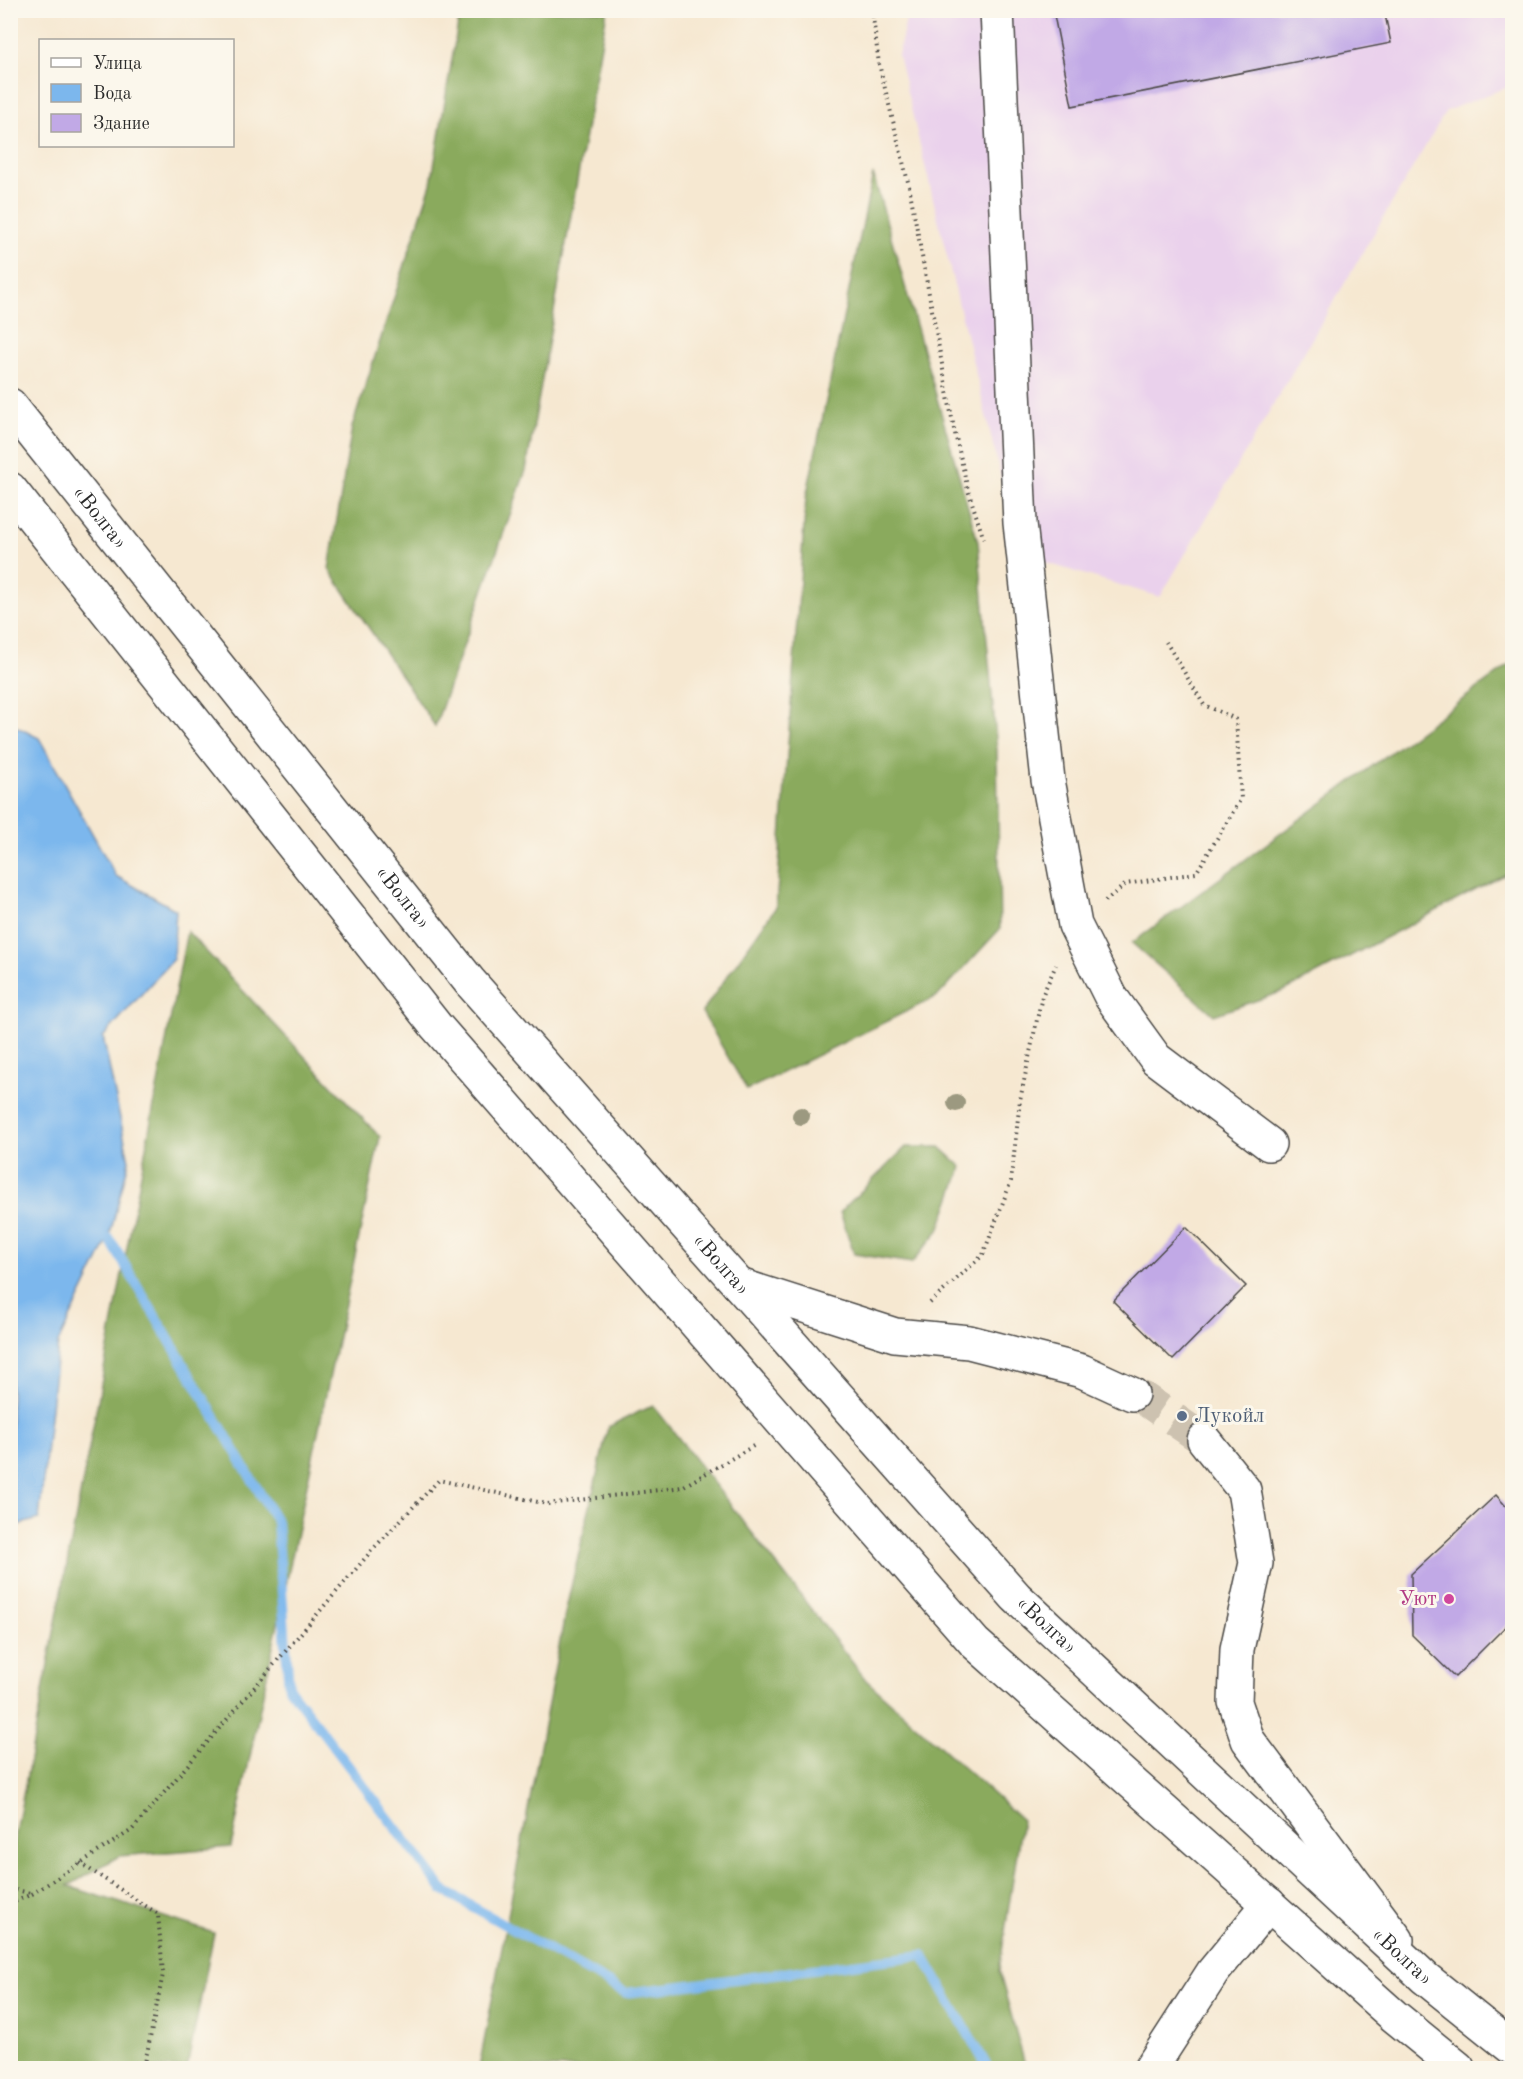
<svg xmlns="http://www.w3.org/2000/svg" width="1523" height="2079" viewBox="0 0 1523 2079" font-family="'Old Standard TT',serif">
<rect width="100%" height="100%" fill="#fbf7ec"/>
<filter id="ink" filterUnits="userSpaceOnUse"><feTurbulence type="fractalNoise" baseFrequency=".0167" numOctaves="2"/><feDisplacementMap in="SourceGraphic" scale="12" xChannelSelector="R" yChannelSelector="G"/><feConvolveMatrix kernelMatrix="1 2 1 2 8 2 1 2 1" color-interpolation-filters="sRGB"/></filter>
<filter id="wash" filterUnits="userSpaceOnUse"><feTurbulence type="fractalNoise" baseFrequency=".008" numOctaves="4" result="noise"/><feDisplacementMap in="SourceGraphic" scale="24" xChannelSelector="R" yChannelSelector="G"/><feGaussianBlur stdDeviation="1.35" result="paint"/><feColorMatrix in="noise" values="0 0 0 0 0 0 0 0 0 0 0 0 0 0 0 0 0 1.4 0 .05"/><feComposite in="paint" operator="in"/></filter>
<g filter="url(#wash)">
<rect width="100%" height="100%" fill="#f6e8d1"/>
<polygon fill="#ead1ec" points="908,11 1512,11 1512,85 1446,111 1160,597 1020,555 898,55"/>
<g fill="#8aaa5d" stroke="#5a6a44" stroke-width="1.5">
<polygon points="460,11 607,11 526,470 435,726 329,569 352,427 431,184"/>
<polygon points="873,174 978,542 997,750 1000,929 938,996 747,1090 702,1012 776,907 806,498"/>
<polygon points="1512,663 1512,871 1284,991 1214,1015 1132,943"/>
<polygon points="187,931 380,1137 231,1847 119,1856 68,1886 214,1933 187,2068 11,2068 11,1859"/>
<polygon points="906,1147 940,1147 962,1167 939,1230 912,1263 854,1254 840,1212"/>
<polygon points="653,1405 866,1680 1022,1820 999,1971 1026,2068 479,2068 566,1609 608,1427"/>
</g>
<polygon fill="#7cb7ed" stroke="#54718c" stroke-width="1.5" points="11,724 39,738 116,876 176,910 173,959 103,1037 129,1161 109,1238 58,1343 39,1519 11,1527"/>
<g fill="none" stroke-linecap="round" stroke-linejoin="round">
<polyline stroke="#7cb7ed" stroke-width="10" points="109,1238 277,1522 289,1688 443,1890 626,1993 923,1955 988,2068"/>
</g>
<g id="blocks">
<g fill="#c1a9e6">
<polygon points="1053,10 1384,10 1391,43 1072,106"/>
<polygon points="1186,1227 1246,1286 1173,1360 1113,1301"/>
<polygon points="1496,1495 1512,1513 1512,1620 1455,1677 1412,1635 1411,1574"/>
</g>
</g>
</g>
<g filter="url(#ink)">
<use href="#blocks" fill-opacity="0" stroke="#494744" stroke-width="1.5"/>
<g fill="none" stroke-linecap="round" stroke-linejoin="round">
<polyline stroke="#cdc2b0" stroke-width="33" stroke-dasharray="33 16" stroke-linecap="butt" points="1132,1394 1143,1398 1204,1440"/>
<g stroke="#494744" stroke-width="36">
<g id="minor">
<polyline points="997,10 1020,523 1048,780 1075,925 1111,997 1156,1059 1269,1144"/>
<polyline points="739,1285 895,1335 969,1342 1082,1371 1132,1394"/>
<polyline points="1204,1440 1244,1490 1256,1563 1237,1649 1235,1702 1248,1740 1397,1940"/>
<polyline points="1151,2068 1213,1972 1269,1904"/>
</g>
</g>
<g stroke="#494744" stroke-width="36">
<g id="highway">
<path id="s1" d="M10 405 470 982 1016 1597 1425 1978 1512 2048"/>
<polyline points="10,489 436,1026 975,1643 1394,2016 1458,2068"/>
</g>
</g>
<g stroke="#494744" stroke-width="4" stroke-dasharray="1.5 4.5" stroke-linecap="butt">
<polyline points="872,10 879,64 909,186 954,429 968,490 985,543"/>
<polyline points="1105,901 1126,884 1196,873 1241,799 1236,719 1204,705 1166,642"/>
<polyline points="930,1303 983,1255 1011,1181 1020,1100 1042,996 1056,965"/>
<polyline points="80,1863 158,1914 163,1974 144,2068"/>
<polyline points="10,1889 31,1893"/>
<polyline points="10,1904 32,1894 132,1830 374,1548 439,1480 547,1504 682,1487 757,1444"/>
</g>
<use href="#minor" stroke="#fff" stroke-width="33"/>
<use href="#highway" stroke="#fff" stroke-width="33"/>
</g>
<g fill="#9c9980">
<circle cx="956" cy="1103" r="9"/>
<circle cx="801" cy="1116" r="9"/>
</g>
</g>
<circle fill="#5c6f8a" stroke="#fbf7ec" stroke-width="2" cx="1182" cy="1416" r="6"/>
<circle fill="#d1479c" stroke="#fbf7ec" stroke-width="2" cx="1449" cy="1599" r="6"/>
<g text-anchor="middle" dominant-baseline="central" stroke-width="6" stroke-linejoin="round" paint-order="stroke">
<g font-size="21" fill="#2b2b2b" stroke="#fbf7ec">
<text stroke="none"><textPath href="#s1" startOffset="144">«Волга»</textPath></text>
<text stroke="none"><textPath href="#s1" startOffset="630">«Волга»</textPath></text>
<text stroke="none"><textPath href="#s1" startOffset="1116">«Волга»</textPath></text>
<text stroke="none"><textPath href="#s1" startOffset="1602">«Волга»</textPath></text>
<text stroke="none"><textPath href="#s1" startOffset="2088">«Волга»</textPath></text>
</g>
<g font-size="21" fill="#4e5e75" stroke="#fbf7ec" text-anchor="start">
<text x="1194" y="1416">Лукойл</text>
</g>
<g font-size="21" fill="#b23c85" stroke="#fbf7ec" text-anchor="end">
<text x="1437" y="1599">Уют</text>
</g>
</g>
<rect width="1523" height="2079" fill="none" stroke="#fbf7ec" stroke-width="36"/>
<rect x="39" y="39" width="195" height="108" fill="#fbf7ec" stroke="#a8a59f" stroke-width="1.5"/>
<rect x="51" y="58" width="30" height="9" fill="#ffffff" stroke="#a8a59f" stroke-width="1.5"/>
<text x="93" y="69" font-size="18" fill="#2b2b2b">Улица</text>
<rect x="51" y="84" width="30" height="18" fill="#7cb7ed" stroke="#a8a59f" stroke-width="1.5"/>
<text x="93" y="99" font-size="18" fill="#2b2b2b">Вода</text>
<rect x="51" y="114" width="30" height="18" fill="#c1a9e6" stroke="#a8a59f" stroke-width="1.5"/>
<text x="93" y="129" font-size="18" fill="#2b2b2b">Здание</text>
</svg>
